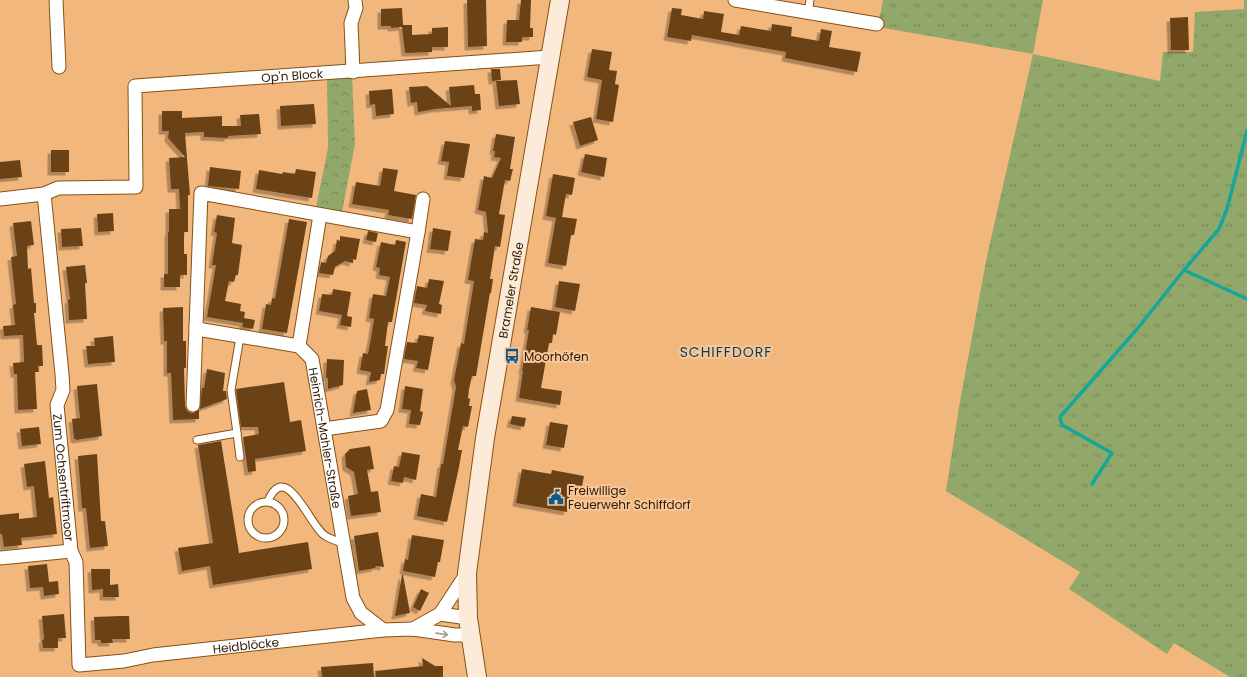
<svg xmlns="http://www.w3.org/2000/svg" width="1247" height="677" viewBox="0 0 1247 677" font-family="Poppins,sans-serif">
<defs>
<pattern id="grass-tufts" width="24" height="20" patternUnits="userSpaceOnUse"><rect width="24" height="20" fill="#92a86b"/><path d="M3 7l-1-3M5 7V3M7 7l1-3M15 17l-1-3M17 17v-4M19 17l1-3" fill="none" stroke="#788856"/></pattern>
<pattern id="park-crowns" width="20" height="18" patternUnits="userSpaceOnUse"><rect width="20" height="18" fill="#92a86b"/><path d="M2 6a3 3 0 1 1 6 0M12 15a3 3 0 1 1 6 0" fill="none" stroke="#788856"/></pattern>
<filter id="shadow"><feDropShadow dx="-3.5" dy="3.5" stdDeviation="0" flood-color="#0004"/></filter>
</defs>
<rect width="100%" height="100%" fill="#f2b77d"/>
<polygon fill="url(#grass-tufts)" points="883,0 1043,0 1033,54 1160,81 1163,52 1193,52 1195,12 1244,9 1244,0 1247,0 1247,677 1230,677 1174,643 1167,654 1069,589 1080,572 946,491 959,407 987,256 1033,54 878,27"/>
<polygon fill="url(#park-crowns)" points="352,76 355,144 342,212 316,207 328,148 327,78"/>
<g fill="none" stroke-linecap="round" stroke-linejoin="round">
<g stroke="#16a79a" stroke-width="3.5">
<polyline points="1184,270 1247,299"/>
<polyline points="1092,484 1112,453 1062,425 1060,417 1138,328 1184,270 1219,229 1227,209 1247,131"/>
</g>
</g>
<g fill="#6b4316" filter="url(#shadow)">
<polygon points="467,0 486,0 487,46 468,47"/>
<polygon points="521,0 531,0 530,28 533,28 533,37 522,37 522,42 506,42 507,20 519,20"/>
<polygon points="402,8 403,25 412,25 412,35 432,34 432,28 448,27 448,47 432,47 432,52 405,53 402,27 391,28 391,26 381,26 381,9"/>
<polygon points="672,8 682,9 681,15 703,19 704,11 724,14 721,32 739,35 741,26 771,31 772,24 792,27 791,36 819,41 821,29 832,31 829,47 861,52 857,72 785,58 786,52 692,35 691,41 667,37"/>
<polygon points="1188,17 1189,50 1171,50 1170,18"/>
<polygon points="592,49 612,52 609,70 617,71 615,84 619,85 613,122 596,119 602,80 587,77"/>
<polygon points="491,69 500,69 501,80 492,81"/>
<polygon points="517,80 520,104 499,106 496,81"/>
<polygon points="474,85 475,94 480,94 481,110 472,111 472,106 435,109 418,112 417,102 411,103 409,87 427,86 451,106 449,87"/>
<polygon points="392,89 394,114 376,116 375,104 370,105 369,91"/>
<polygon points="314,104 316,124 281,126 280,106"/>
<polygon points="162,111 182,111 182,118 222,116 222,126 241,126 240,115 259,114 261,134 228,136 228,138 204,137 204,132 185,133 190,195 188,195 188,232 184,232 184,254 187,254 187,275 180,275 180,287 164,287 164,274 168,274 168,232 169,232 169,209 180,209 179,189 171,189 169,158 185,157 168,138 169,131 162,131"/>
<polygon points="591,117 598,140 580,146 573,122"/>
<polygon points="496,134 515,137 510,169 513,169 510,181 505,180 499,214 505,215 502,235 500,247 495,246 490,279 493,279 491,293 490,293 476,376 472,376 469,389 468,398 470,399 469,406 472,406 468,427 463,426 458,450 462,450 459,467 447,522 417,516 421,494 436,497 441,464 443,464 456,387 454,380 461,343 464,344 474,281 468,280 475,239 483,240 484,232 488,233 486,212 478,210 484,176 492,178 501,158 494,157 495,151 493,151"/>
<polygon points="445,141 470,144 464,178 447,176 449,162 441,161"/>
<rect x="51" y="150" width="18" height="22"/>
<polygon points="585,154 607,158 604,177 581,172"/>
<polygon points="20,160 22,177 0,179 0,162"/>
<polygon points="210,167 241,171 239,189 208,186"/>
<polygon points="383,168 398,170 394,191 416,195 412,219 388,215 389,210 352,204 356,182 380,186"/>
<polygon points="296,169 316,172 312,198 256,189 259,170 282,174 283,172 295,174"/>
<polygon points="553,174 575,178 572,195 566,194 562,217 577,219 574,235 571,235 566,266 548,263 556,218 546,216"/>
<polygon points="113,213 114,231 98,232 97,214"/>
<polygon points="217,215 235,218 232,243 242,245 238,275 236,275 234,282 229,281 225,301 241,304 240,311 245,312 244,318 255,320 253,329 242,327 243,323 207,317 216,265 212,265 217,233 214,232"/>
<polygon points="289,219 307,222 287,333 262,329 266,304 271,305 272,298 275,299"/>
<polygon points="31,221 34,245 27,246 28,269 31,268 34,303 36,303 36,313 34,313 37,345 42,345 43,366 38,366 39,372 35,372 37,409 18,410 17,374 14,374 13,363 24,362 23,335 4,336 3,326 15,325 13,305 16,304 11,257 17,256 13,223"/>
<polygon points="81,228 83,246 62,247 61,229"/>
<polygon points="433,228 451,231 448,251 430,249"/>
<polygon points="368,231 378,233 376,242 366,240"/>
<polygon points="340,236 360,239 356,260 353,259 353,263 345,261 335,267 333,275 319,273 321,262 326,263 328,256 335,251 337,240 340,241"/>
<polygon points="396,240 406,242 392,322 388,322 385,346 388,346 384,374 381,374 380,380 369,382 371,372 360,370 363,353 368,354 372,332 374,319 369,318 373,294 386,296 390,277 379,275 380,268 376,267 381,242 395,245"/>
<polygon points="85,265 87,283 85,283 87,319 69,320 68,300 70,299 66,267"/>
<polygon points="429,279 444,281 439,304 442,305 441,314 425,311 427,305 414,303 417,286 427,288"/>
<polygon points="559,281 580,284 575,311 555,307"/>
<polygon points="333,289 351,292 347,316 352,317 351,327 340,325 342,315 319,311 322,294 332,295"/>
<polygon points="183,307 183,341 186,341 186,368 184,368 185,405 186,409 189,412 193,413 199,410 199,419 173,420 171,373 167,373 167,341 164,341 163,308"/>
<polygon points="531,307 560,312 556,335 553,334 552,343 549,343 541,388 562,391 560,405 519,398 523,371 522,371 529,330 527,330"/>
<polygon points="419,335 434,337 428,370 416,368 418,361 404,359 407,342 417,343"/>
<polygon points="113,336 115,362 88,364 86,346 95,346 94,338"/>
<polygon points="327,359 344,360 343,385 328,389 328,378 326,378"/>
<polygon points="207,369 225,373 223,391 226,391 227,399 200,409 202,388 204,388"/>
<polygon points="284,382 290,422 301,420 306,451 255,459 256,471 248,472 243,437 259,434 258,427 241,427 236,389"/>
<polygon points="97,384 102,436 76,440 76,439 74,439 72,419 80,418 77,386"/>
<polygon points="405,386 423,389 420,411 423,412 420,425 409,424 411,410 402,409"/>
<polygon points="367,389 371,410 353,413 357,391"/>
<polygon points="512,416 526,418 524,427 510,424"/>
<polygon points="550,422 568,425 564,448 546,445"/>
<polygon points="39,427 41,444 22,446 20,429"/>
<polygon points="221,441 239,553 308,542 312,569 213,585 210,566 182,571 178,548 213,543 198,445"/>
<polygon points="370,446 374,469 367,470 371,492 378,491 381,512 351,516 348,496 358,494 354,472 346,467 345,454 350,449"/>
<polygon points="402,452 420,455 416,480 404,477 403,483 391,481 394,466 399,467"/>
<polygon points="97,454 101,521 105,521 108,546 90,548 86,508 82,508 78,456"/>
<polygon points="45,461 49,498 53,497 57,534 21,538 22,545 4,547 2,534 0,534 0,515 19,513 19,519 37,517 34,486 27,487 24,464"/>
<polygon points="522,469 551,474 552,470 584,476 582,486 572,484 567,512 516,503"/>
<polygon points="378,532 384,567 376,566 375,568 359,571 354,536"/>
<polygon points="412,535 444,540 440,562 438,562 435,577 403,571 405,559 408,560"/>
<polygon points="47,564 49,582 58,581 59,594 44,596 43,587 30,588 28,566"/>
<polygon points="91,569 110,569 110,585 118,584 119,597 103,597 103,589 92,590"/>
<polygon points="402,575 403,575 410,613 395,616"/>
<polygon points="421,589 429,593 420,611 413,607"/>
<polygon points="64,614 66,638 58,638 58,648 43,648 42,640 44,639 42,616"/>
<polygon points="120,616 129,616 130,639 112,639 113,643 101,643 101,640 95,640 94,617"/>
<polygon points="422,658 435,666 443,666 443,677 376,677 375,671 423,666"/>
<polygon points="373,663 374,677 322,677 321,667"/>
</g>
<g fill="none" stroke-linecap="round" stroke-linejoin="round">
<g stroke="#865112" stroke-width="9">
<g id="lane">
<polyline points="808,13 810,0"/>
<polyline points="237,433 240,457"/>
<polyline points="197,440 237,433 231,390 240,337"/>
<path d="M268 501C286 459 309 524 324 535 329 539 338 541 344 544"/>
<circle cx="266" cy="520" r="18"/>
</g>
</g>
<g stroke="#865112" stroke-width="15">
<g id="street">
<polyline points="56,0 59,67"/>
<polyline points="735,0 877,24"/>
<polyline points="353,72 351,23 356,8 355,0"/>
<path id="s1" d="M44 194 62 374 63 390 57 405 71 551 76 562 79 665 124 661 153 655 383 630 413 629 455 635H471"/>
<path id="s2" d="M0 199 44 194 58 188 136 187 135 86 550 57"/>
<path id="s3" d="M320 215 299 346 312 359 353 598 361 613 383 630"/>
<polyline points="418,232 423,199"/>
<polyline points="299,346 203,330 196,327 201,193 418,232 387,410 381,421 324,429"/>
<polyline points="193,405 196,327"/>
<polyline points="0,558 71,551"/>
<polyline points="440,614 468,618"/>
<polyline points="413,629 440,614 467,573"/>
</g>
</g>
<g stroke="#865112" stroke-width="20">
<g id="secondary">
<path id="s4" d="M477 677 468 618 467 573 485 438 560 0"/>
</g>
</g>
<use href="#lane" stroke="#fff" stroke-width="7"/>
<use href="#street" stroke="#fff" stroke-width="13"/>
<use href="#secondary" stroke="#fdebda" stroke-width="18"/>
</g>
<defs><path id="oneway-shaft" d="M-6 0H5M1.5-3L5.5 0L1.5 3" fill="none" stroke-width="1.6" stroke-linecap="round" stroke-linejoin="round"/></defs>
<use stroke="#a2988d" href="#oneway-shaft" transform="translate(442 634) rotate(8)"/>
<defs>
<g id="bus-bare" transform="scale(1.2)"><path d="M-5-6H5V4H4V6H2V4H-2V6H-4V4H-5ZM-3.5-4V0h7V-4ZM-3.5 1.2v1.5H-2V1.2ZM2 1.2v1.5H3.5V1.2Z" fill="#0a5a8d" stroke="#f7c799" stroke-width="2.5" paint-order="stroke"/></g>
<g id="civic-bare" transform="scale(1.2)"><path d="M-.6-6.5H3V-4.5H.6V-3L4-1V1h2V6H-6V1h2V-1L-.6-3ZM-1.2 2.5V6h2.4V2.5Z" fill="#0a5a8d" stroke="#f7c799" stroke-width="2.5" paint-order="stroke"/></g>
</defs>
<g fill-rule="evenodd">
<use href="#bus-bare" x="512" y="356"/>
<use href="#civic-bare" x="556" y="497"/>
</g>
<g text-anchor="middle" dominant-baseline="central" stroke-width="4" stroke-linejoin="round" paint-order="stroke">
<g font-size="12" fill="#301a02" stroke="#f7c799">
<text stroke="none"><textPath href="#s2" startOffset="396">Op'n Block</textPath></text>
<text stroke="none"><textPath href="#s4" startOffset="391">Brameler Straße</textPath></text>
<text stroke="none"><textPath href="#s3" startOffset="231">Heinrich-Mahler-Straße</textPath></text>
<text stroke="none"><textPath href="#s1" startOffset="286">Zum Ochsentriftmoor</textPath></text>
<text stroke="none"><textPath href="#s1" startOffset="643">Heidblöcke</textPath></text>
</g>
<g font-size="12" fill="#301a02" stroke="#f7c799" text-anchor="start">
<text x="524" y="356">Moorhöfen</text>
<text x="568" y="490">Freiwillige<tspan x="568" dy="14">Feuerwehr Schiffdorf</tspan></text>
</g>
<g font-size="14" letter-spacing="1" fill="#083c5f" stroke="#f7c799">
<text x="726" y="352">SCHIFFDORF</text>
</g>
</g>
</svg>
